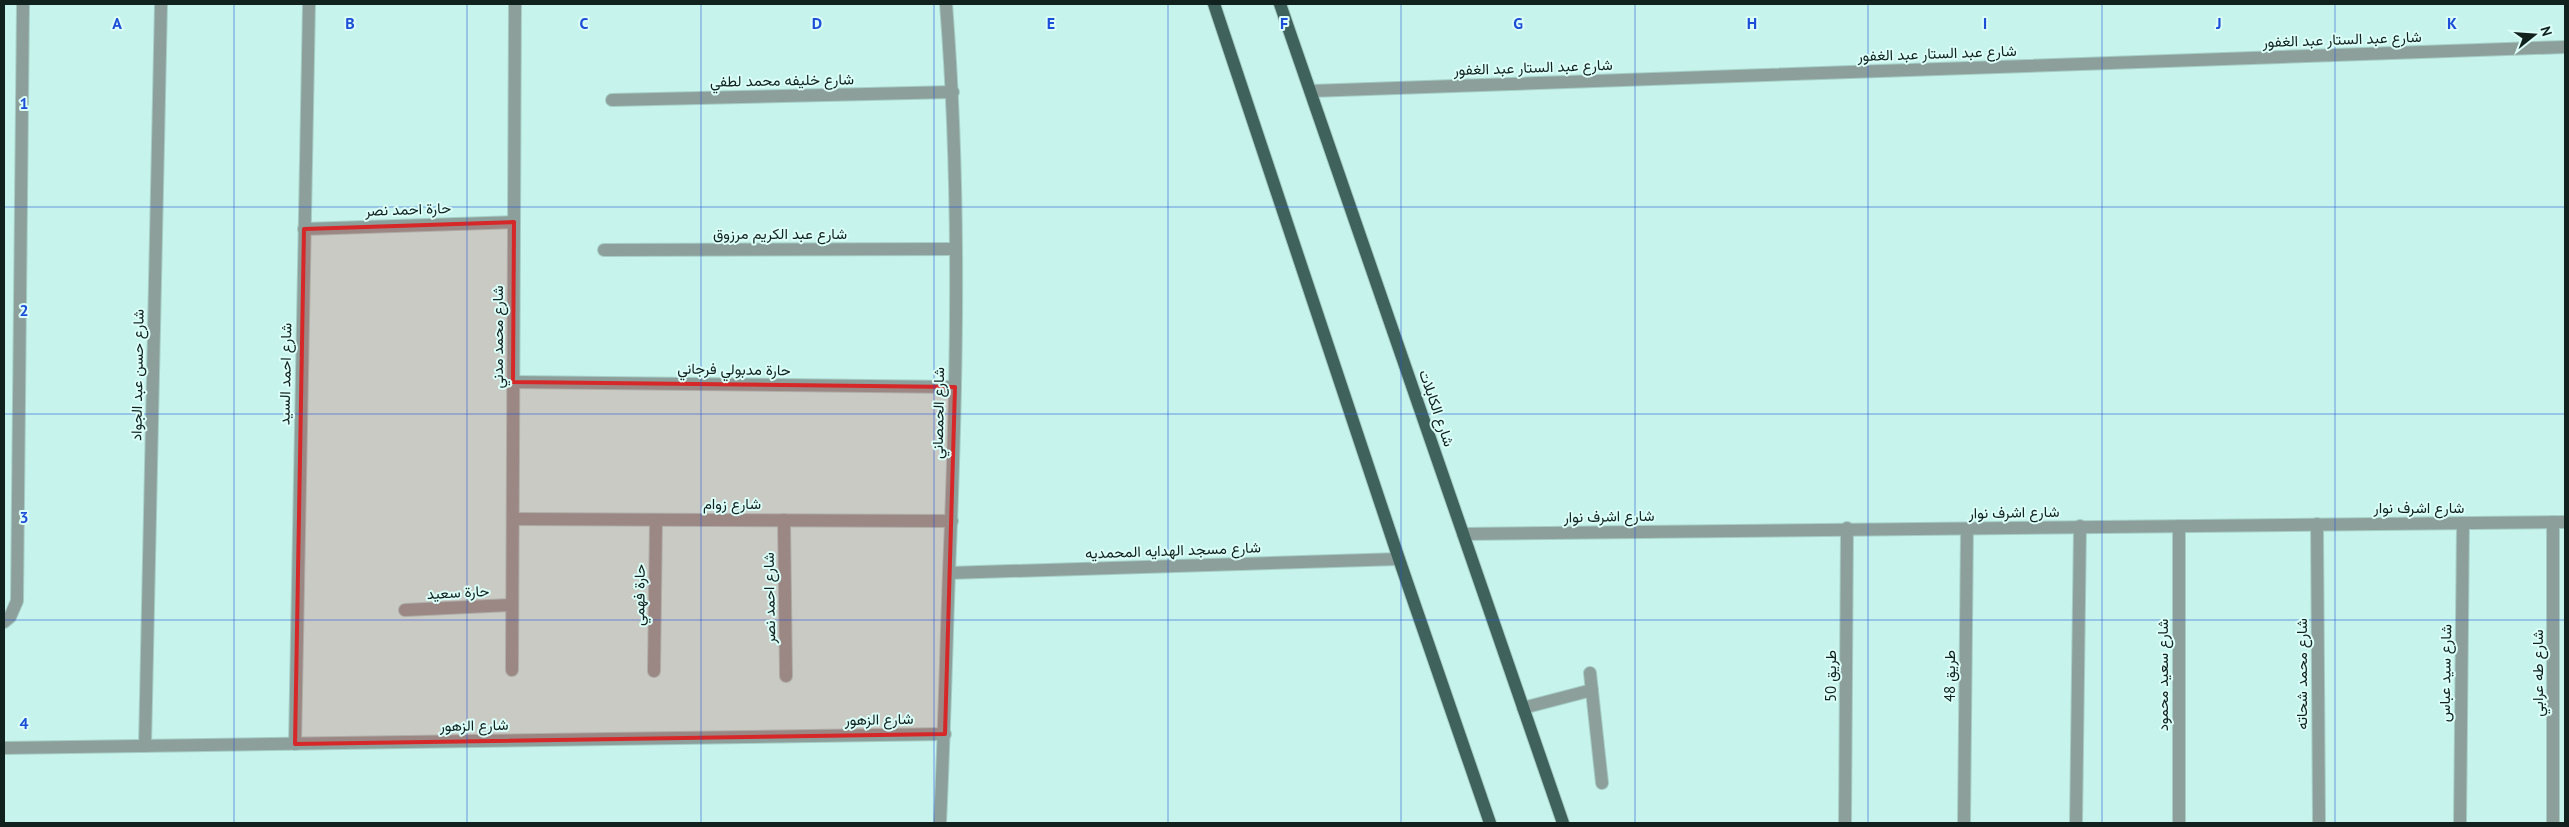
<svg xmlns="http://www.w3.org/2000/svg" width="2569" height="827" viewBox="0 0 2569 827" font-family="'PT Sans',Vazirmatn,sans-serif">
<rect width="100%" height="100%" fill="#c6f3eb"/>
<g fill="none" stroke-linecap="round" stroke-linejoin="round">
<g stroke="#a5cdc6" stroke-width="14">
<g id="minor">
<polyline points="1311,91 2565,47"/>
<polyline points="612,100 953,92"/>
<polyline points="304,229 514,222"/>
<polyline points="604,250 956,249"/>
<polyline points="513,382 955,387"/>
<polyline points="513,519 952,521"/>
<polyline points="784,520 786,676"/>
<polyline points="2553,522 2553,823"/>
<polyline points="2317,524 2319,823"/>
<polyline points="2179,526 2179,823"/>
<polyline points="1463,534 2565,522"/>
<polyline points="949,573 1399,559"/>
<polyline points="405,610 512,605"/>
<polyline points="4,622 10,617 17,601 23,4"/>
<polyline points="512,670 515,4"/>
<polyline points="654,671 656,520"/>
<polyline points="1590,673 1602,783"/>
<polyline points="1523,708 1592,690"/>
<polyline points="295,744 309,4"/>
<polyline points="145,746 161,4"/>
<polyline points="4,748 945,734"/>
<path d="M940 823C944 740 946 656 949 572 957 383 961 193 946 4"/>
<polyline points="1845,823 1847,528"/>
<polyline points="1964,823 1967,529"/>
<polyline points="2076,823 2080,526"/>
<polyline points="2460,823 2463,523"/>
</g>
</g>
<g stroke="#a5cdc6" stroke-width="14">
<g id="major">
<polyline points="1214,4 1399,559 1490,823"/>
<polyline points="1280,4 1563,823"/>
</g>
</g>
<use href="#minor" stroke="#8c9f9b" stroke-width="12"/>
<use href="#major" stroke="#40625d" stroke-width="12"/>
</g>
<path fill="#d62828" fill-opacity="0.2" stroke="#d62828" stroke-width="4" stroke-linejoin="round" d="M514 222 513 382 955 387 945 734 295 744 304 229Z"/>
<path fill="none" stroke="#1d4ed8" stroke-width="1" stroke-opacity="0.55" d="M234 4V823M467 4V823M701 4V823M934 4V823M1168 4V823M1401 4V823M1635 4V823M1868 4V823M2102 4V823M2335 4V823M4 207H2565M4 414H2565M4 620H2565"/>
<g text-anchor="middle" dominant-baseline="central" stroke-width="4" stroke-linejoin="round" paint-order="stroke">
<g font-size="15" fill="#10211e" stroke="#dbfef8">
<text transform="translate(2342 39) rotate(-2)">شارع عبد الستار عبد الغفور</text>
<text transform="translate(1937 53) rotate(-2)">شارع عبد الستار عبد الغفور</text>
<text transform="translate(1533 67) rotate(-2)">شارع عبد الستار عبد الغفور</text>
<text transform="translate(782 80) rotate(-1)">شارع خليفه محمد لطفي</text>
<text transform="translate(408 209) rotate(-2)">حارة احمد نصر</text>
<text x="780" y="233">شارع عبد الكريم مرزوق</text>
<text transform="translate(497 337) rotate(-90)">شارع محمد مدني</text>
<text transform="translate(734 369) rotate(1)">حارة مدبولي فرجاني</text>
<text transform="translate(285 374) rotate(-89)">شارع احمد السيد</text>
<text transform="translate(137 375) rotate(-89)">شارع حسن عبد الجواد</text>
<text transform="translate(1437 408) rotate(71)">شارع الكابلات</text>
<text transform="translate(938 413) rotate(-89)">شارع الحمصاني</text>
<text x="732" y="503">شارع زوام</text>
<text x="2419" y="507">شارع اشرف نوار</text>
<text transform="translate(2014 512) rotate(-1)">شارع اشرف نوار</text>
<text transform="translate(1609 516) rotate(-1)">شارع اشرف نوار</text>
<text transform="translate(1173 550) rotate(-2)">شارع مسجد الهدايه المحمديه</text>
<text transform="translate(458 592) rotate(-3)">حارة سعيد</text>
<text transform="translate(639 595) rotate(-89)">حارة فهمي</text>
<text transform="translate(769 598) rotate(-91)">شارع احمد نصر</text>
<text transform="translate(2445 673) rotate(-89)">شارع سيد عباس</text>
<text transform="translate(2537 673) rotate(-90)">شارع طه عرابي</text>
<text transform="translate(2301 674) rotate(-90)">شارع محمد شحاته</text>
<text transform="translate(2162 675) rotate(-90)">شارع سعيد محمود</text>
<text transform="translate(1830 676) rotate(-90)">طريق 50</text>
<text transform="translate(1949 676) rotate(-90)">طريق 48</text>
<text transform="translate(879 719) rotate(-1)">شارع الزهور</text>
<text transform="translate(474 725) rotate(-1)">شارع الزهور</text>
</g>
</g>
<g font-size="16" text-anchor="middle" font-weight="bold" fill="#1d4ed8" stroke="#dbfef8" stroke-width="4" stroke-linejoin="round" paint-order="stroke">
<text x="117" y="29">A</text>
<text x="350" y="29">B</text>
<text x="584" y="29">C</text>
<text x="817" y="29">D</text>
<text x="1051" y="29">E</text>
<text x="1284" y="29">F</text>
<text x="1518" y="29">G</text>
<text x="1752" y="29">H</text>
<text x="1985" y="29">I</text>
<text x="2219" y="29">J</text>
<text x="2452" y="29">K</text>
<text x="24" y="109">1</text>
<text x="24" y="316">2</text>
<text x="24" y="523">3</text>
<text x="24" y="729">4</text>
</g>
<rect width="2569" height="827" fill="none" stroke="#10211e" stroke-width="10"/>
<g transform="translate(2534 35) rotate(73)" stroke="#dbfef8" stroke-width="4" paint-order="stroke">
<path d="M0-4L9 19L0 12L-9 19Z" fill="#10211e"/>
<text y="-8" font-size="14" font-weight="bold" text-anchor="middle" fill="#10211e">N</text>
</g>
</svg>
